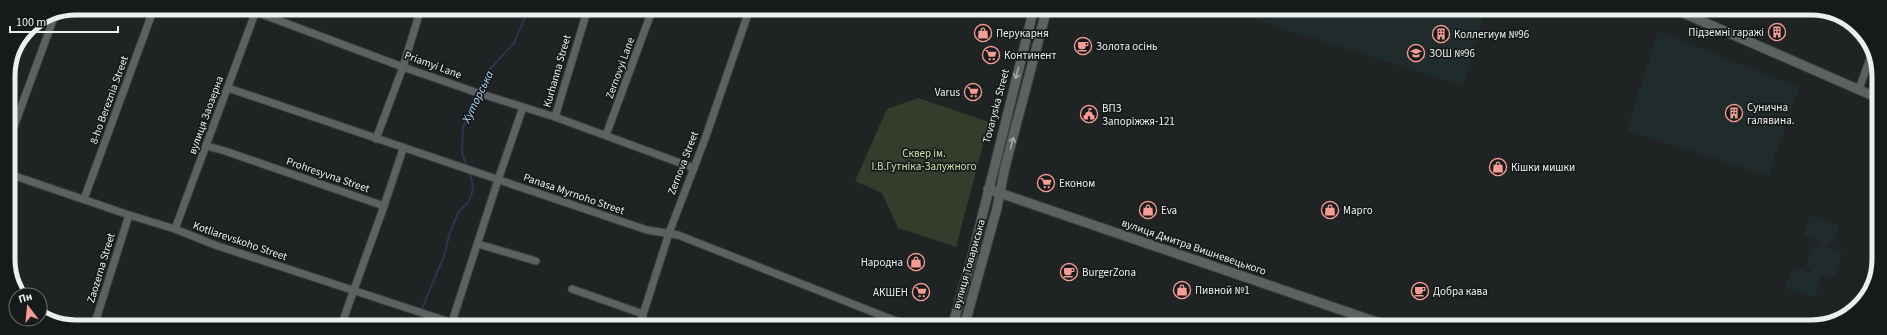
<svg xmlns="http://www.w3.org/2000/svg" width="1887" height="335" viewBox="0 0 1887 335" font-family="'Source Sans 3',sans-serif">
<rect width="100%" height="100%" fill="#1f2323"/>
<g fill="#202c2b">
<polygon points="1219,8 1254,8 1250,18"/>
<polygon points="1260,8 1486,8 1463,86 1256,20"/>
<polygon points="1658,31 1799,88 1768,176 1627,130"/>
<polygon points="1810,215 1839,225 1833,244 1828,243 1826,248 1842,253 1834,278 1822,275 1815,297 1785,288 1792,267 1810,272 1811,269 1806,268 1813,245 1818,247 1820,241 1804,235"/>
</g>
<polygon fill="#363c2c" points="918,98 989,122 956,247 898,228 882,193 855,181 887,109"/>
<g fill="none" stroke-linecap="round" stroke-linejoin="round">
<g stroke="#27384e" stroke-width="2">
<polyline points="467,167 462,153 463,127 475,101 480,86 489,70 514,43 529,8"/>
<polyline points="421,311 444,256 450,232 459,211 468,203 472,193 473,185 469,171"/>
<polyline points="417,327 420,315"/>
</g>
<g stroke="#3b3f3e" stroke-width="9">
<g id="minor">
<polyline points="245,8 403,67 475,92 555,117 694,168"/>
<polyline points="228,88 635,226 647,230 678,235 911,327"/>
<polyline points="1859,89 1872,53"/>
<polyline points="555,117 588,8"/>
<polyline points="606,135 653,8"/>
<polyline points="376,139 403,67 421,8"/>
<polyline points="9,140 56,12"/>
<polyline points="207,146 225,151 384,206 403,149"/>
<polyline points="9,174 129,215 175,229 215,245 465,327"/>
<polyline points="84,199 154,8"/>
<polyline points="175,229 257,8"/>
<polyline points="478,244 536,261"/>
<polyline points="572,289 643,314"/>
<polyline points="451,325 498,180 523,107"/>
<polyline points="94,326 129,215"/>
<polyline points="341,326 384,206"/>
<polyline points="639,327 669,233 705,139 750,8"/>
</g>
</g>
<g stroke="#3b3f3e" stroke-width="11">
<g id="tertiary">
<polyline points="1674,9 1878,98"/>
<polyline points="988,189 1391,327"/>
<polyline points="952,327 972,257 1034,8"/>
<polyline points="964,327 997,208 1005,167 1047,8"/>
</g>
</g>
<use href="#minor" stroke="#5c6161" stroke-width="7"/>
<use href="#tertiary" stroke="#5c6161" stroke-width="9"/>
</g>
<defs><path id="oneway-shaft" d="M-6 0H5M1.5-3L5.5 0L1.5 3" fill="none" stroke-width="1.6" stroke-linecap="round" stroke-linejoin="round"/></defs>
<g stroke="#a4a8a8">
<use href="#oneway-shaft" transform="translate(1017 73) rotate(105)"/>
<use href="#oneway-shaft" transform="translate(1012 143) rotate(-75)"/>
</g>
<defs>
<g id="building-ring" transform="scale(0.9)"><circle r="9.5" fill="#161a1a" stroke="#f59c94" stroke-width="1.5"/><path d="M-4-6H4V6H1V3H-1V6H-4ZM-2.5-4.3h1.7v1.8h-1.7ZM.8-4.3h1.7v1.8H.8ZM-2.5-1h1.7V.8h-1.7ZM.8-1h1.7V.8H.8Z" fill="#f59c94"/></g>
<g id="shop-ring" transform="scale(0.9)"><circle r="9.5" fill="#161a1a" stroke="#f59c94" stroke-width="1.5"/><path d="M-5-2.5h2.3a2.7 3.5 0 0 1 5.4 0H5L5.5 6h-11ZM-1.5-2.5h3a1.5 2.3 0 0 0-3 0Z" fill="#f59c94"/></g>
<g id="cafe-ring" transform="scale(0.9)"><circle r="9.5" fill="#161a1a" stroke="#f59c94" stroke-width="1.5"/><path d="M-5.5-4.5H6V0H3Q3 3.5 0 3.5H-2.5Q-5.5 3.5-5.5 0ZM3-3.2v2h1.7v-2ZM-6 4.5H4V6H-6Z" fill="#f59c94"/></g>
<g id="school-ring" transform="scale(0.9)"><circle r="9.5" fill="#161a1a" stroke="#f59c94" stroke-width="1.5"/><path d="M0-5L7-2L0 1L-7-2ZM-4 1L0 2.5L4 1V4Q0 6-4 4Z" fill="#f59c94"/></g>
<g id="supermarket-ring" transform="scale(0.9)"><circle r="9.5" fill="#161a1a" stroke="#f59c94" stroke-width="1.5"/><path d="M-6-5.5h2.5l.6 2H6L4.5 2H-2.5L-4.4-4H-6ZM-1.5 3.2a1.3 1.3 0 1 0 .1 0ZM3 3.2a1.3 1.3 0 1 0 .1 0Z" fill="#f59c94"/></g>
<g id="civic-ring" transform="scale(0.9)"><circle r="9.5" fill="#161a1a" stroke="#f59c94" stroke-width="1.5"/><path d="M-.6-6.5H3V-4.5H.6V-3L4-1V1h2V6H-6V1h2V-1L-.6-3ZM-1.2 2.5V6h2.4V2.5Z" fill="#f59c94"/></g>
</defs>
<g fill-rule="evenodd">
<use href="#building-ring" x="1777" y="32"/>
<use href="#shop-ring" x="983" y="33"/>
<use href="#building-ring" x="1441" y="34"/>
<use href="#cafe-ring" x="1083" y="46"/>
<use href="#school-ring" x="1416" y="53"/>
<use href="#supermarket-ring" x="991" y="55"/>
<use href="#supermarket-ring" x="973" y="92"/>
<use href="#building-ring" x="1734" y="113"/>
<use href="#civic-ring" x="1089" y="114"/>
<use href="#shop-ring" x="1498" y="167"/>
<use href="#supermarket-ring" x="1046" y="183"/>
<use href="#shop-ring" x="1148" y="210"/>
<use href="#shop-ring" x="1330" y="210"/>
<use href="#shop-ring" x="916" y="262"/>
<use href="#cafe-ring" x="1069" y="272"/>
<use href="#shop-ring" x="1182" y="290"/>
<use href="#cafe-ring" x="1420" y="291"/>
<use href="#supermarket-ring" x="921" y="292"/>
</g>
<g text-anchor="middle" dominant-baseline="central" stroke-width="3.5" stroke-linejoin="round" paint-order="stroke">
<g font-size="11" fill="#ecefee" stroke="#161a1a" text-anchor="start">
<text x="1764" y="32" text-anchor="end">Підземні гаражі</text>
<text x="996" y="33">Перукарня</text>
<text x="1454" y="34">Коллегиум №96</text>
<text x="1096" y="46">Золота осінь</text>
<text x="1429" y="53">ЗОШ №96</text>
<text x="1004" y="55">Континент</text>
<text x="960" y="92" text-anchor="end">Varus</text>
<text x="1747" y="107">Сунична<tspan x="1747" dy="13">галявина.</tspan></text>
<text x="1102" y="108">ВПЗ<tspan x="1102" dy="13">Запоріжжя-121</tspan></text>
<text x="1511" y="167">Кішки мишки</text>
<text x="1059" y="183">Економ</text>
<text x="1161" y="210">Eva</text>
<text x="1343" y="210">Марго</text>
<text x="903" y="262" text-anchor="end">Народна</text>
<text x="1082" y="272">BurgerZona</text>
<text x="1195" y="290">Пивной №1</text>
<text x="1433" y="291">Добра кава</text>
<text x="908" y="292" text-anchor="end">АКШЕН</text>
</g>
<g font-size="11" fill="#ecefee" stroke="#161a1a">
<text transform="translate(433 65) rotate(20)">Priamyi Lane</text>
<text transform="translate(620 68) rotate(-70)">Zernovyi Lane</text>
<text transform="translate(557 71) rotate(-74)">Kurhanna Street</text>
<text transform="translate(109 100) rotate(-70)">8-ho Bereznia Street</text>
<text transform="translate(996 106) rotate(-75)">Tovaryska Street</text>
<text transform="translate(206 115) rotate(-70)">вулиця Заозерна</text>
<text transform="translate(683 163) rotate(-69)">Zernova Street</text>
<text transform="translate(328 175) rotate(19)">Prohresyvna Street</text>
<text transform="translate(574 194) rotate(19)">Panasa Myrnoho Street</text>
<text transform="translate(240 241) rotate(19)">Kotliarevskoho Street</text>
<text transform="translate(1194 247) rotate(19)">вулиця Дмитра Вишневецького</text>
<text transform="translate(969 264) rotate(-74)">вулиця Товариська</text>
<text transform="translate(101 268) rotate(-73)">Zaozerna Street</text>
</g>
<g font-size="11" fill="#cce0a9" stroke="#161a1a">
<text x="924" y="153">Сквер ім.<tspan x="924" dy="13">І.В.Гутніка-Залужного</tspan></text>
</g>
<g font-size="12" font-style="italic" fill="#b5d1f7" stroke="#161a1a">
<text transform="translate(478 97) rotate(-64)">Хуторська</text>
</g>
</g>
<path d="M0 0H1887V335H0ZM76 15H1811A61 61 0 0 1 1872 76V259A61 61 0 0 1 1811 320H76A61 61 0 0 1 15 259V76A61 61 0 0 1 76 15Z" fill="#161a1a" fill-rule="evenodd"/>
<path fill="none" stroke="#ecefee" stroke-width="5" d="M76 15H1811A61 61 0 0 1 1872 76V259A61 61 0 0 1 1811 320H76A61 61 0 0 1 15 259V76A61 61 0 0 1 76 15Z"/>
<g transform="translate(28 307) rotate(344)"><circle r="19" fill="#161a1a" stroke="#6c6f6f"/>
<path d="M0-3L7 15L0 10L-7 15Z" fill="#f59c94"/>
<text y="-6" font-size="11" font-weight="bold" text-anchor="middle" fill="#ecefee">Пн</text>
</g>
<path d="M10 26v6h108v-6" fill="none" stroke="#ecefee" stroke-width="2"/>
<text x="16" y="26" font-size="12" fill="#ecefee" stroke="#161a1a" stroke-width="3" paint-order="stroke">100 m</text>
</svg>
